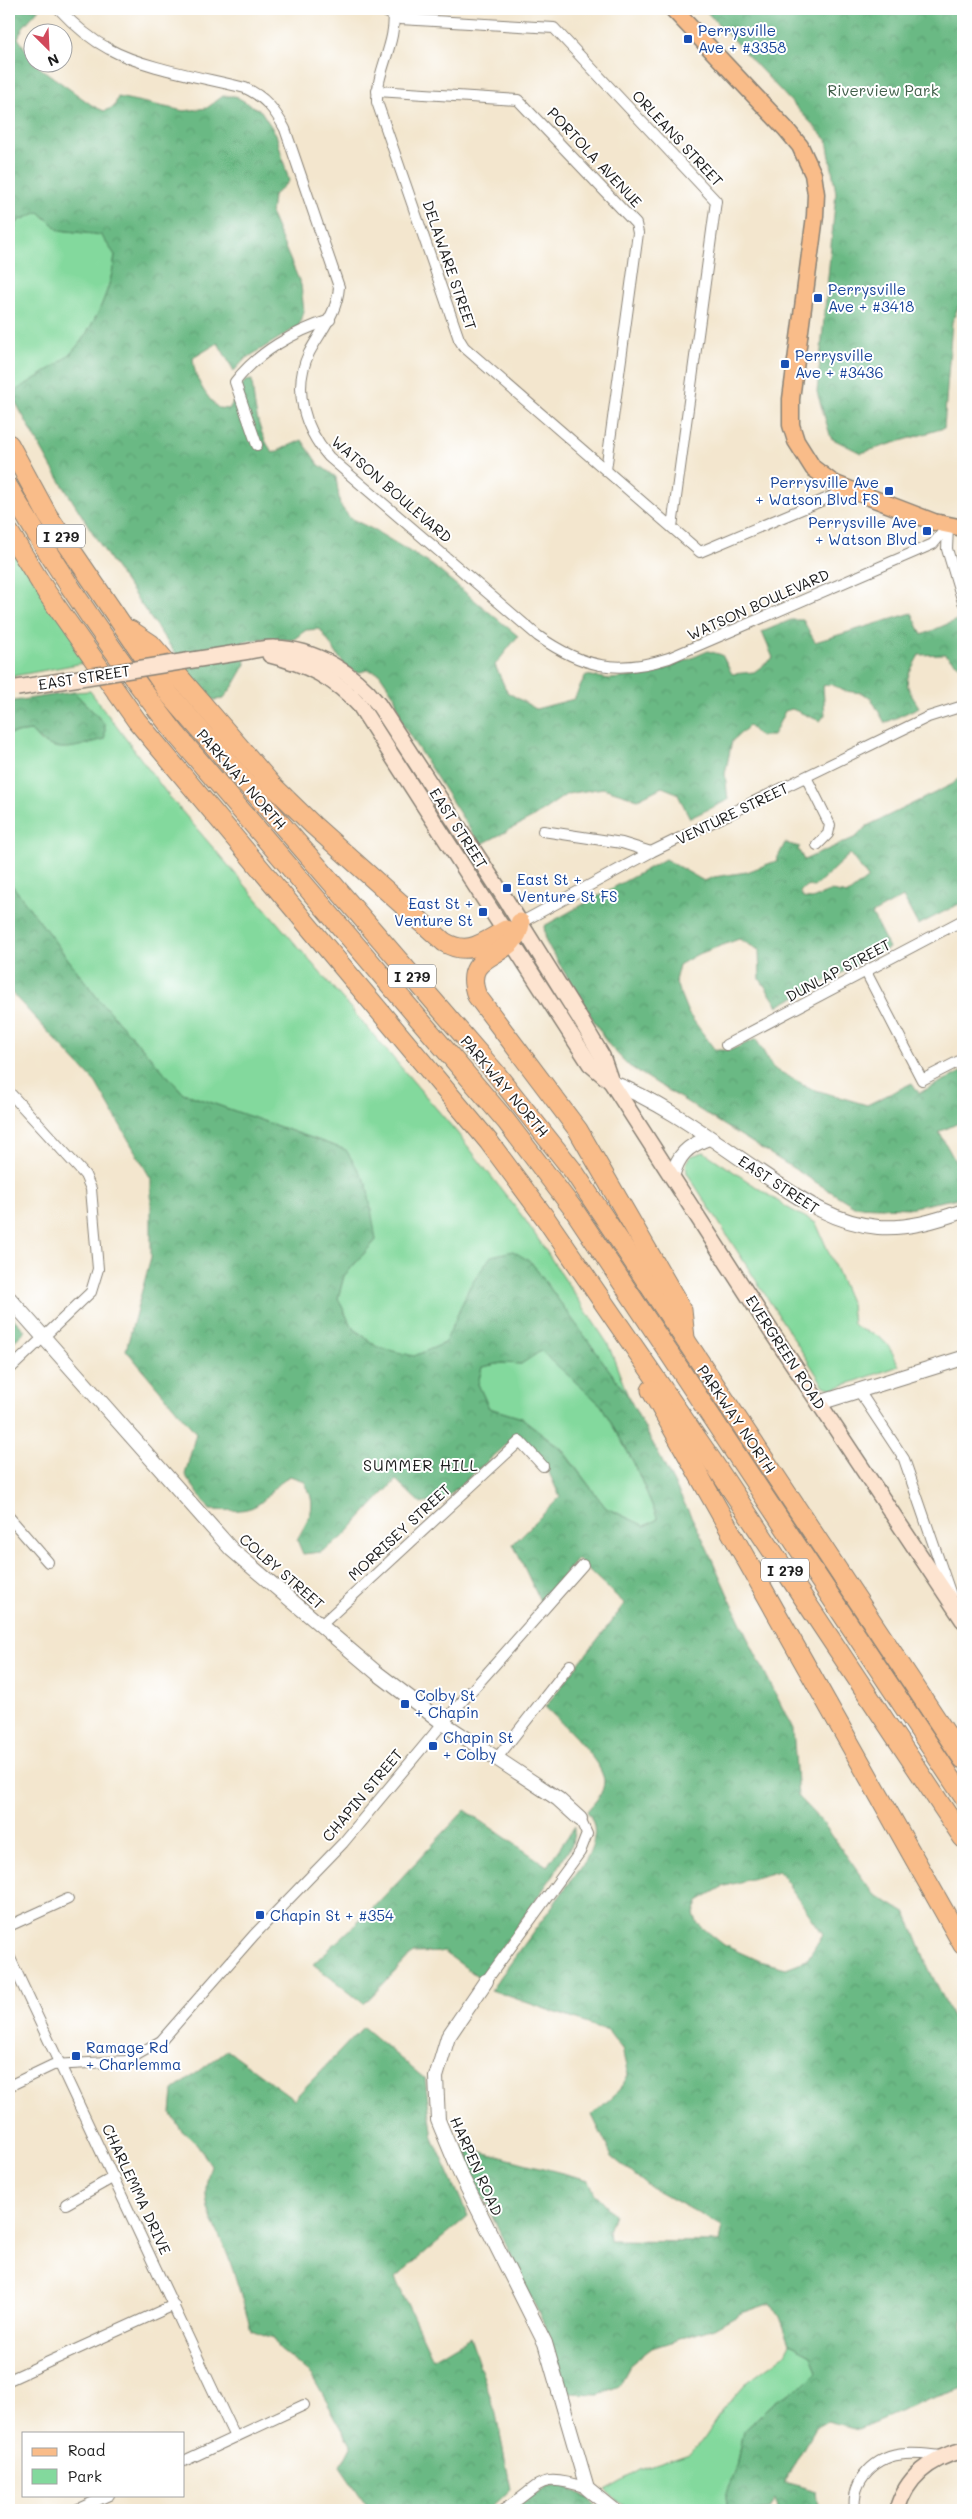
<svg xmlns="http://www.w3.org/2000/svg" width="972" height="2519" viewBox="0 0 972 2519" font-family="Mali,sans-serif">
<defs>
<pattern id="forest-crowns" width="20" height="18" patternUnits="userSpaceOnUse" patternTransform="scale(1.25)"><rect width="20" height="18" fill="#6ab984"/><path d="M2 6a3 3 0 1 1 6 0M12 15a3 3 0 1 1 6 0" fill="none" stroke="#5b9e71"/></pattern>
</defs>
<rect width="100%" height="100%" fill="#fff"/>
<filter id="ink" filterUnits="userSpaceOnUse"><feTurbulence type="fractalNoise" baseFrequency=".02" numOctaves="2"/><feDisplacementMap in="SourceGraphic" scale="10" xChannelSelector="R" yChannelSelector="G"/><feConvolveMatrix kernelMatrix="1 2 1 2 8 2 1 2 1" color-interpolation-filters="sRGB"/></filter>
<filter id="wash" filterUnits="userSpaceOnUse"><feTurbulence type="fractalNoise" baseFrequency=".0096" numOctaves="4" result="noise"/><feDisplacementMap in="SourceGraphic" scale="20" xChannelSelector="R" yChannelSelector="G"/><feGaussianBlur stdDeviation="1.12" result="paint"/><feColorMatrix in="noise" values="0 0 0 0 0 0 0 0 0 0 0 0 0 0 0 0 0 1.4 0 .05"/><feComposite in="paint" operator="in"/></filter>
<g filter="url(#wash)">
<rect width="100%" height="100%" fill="#f3e6ce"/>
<g fill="#83d99d" stroke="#507a5c">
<path d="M39 212 59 230 101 235 115 255C112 287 94 329 72 352 59 366 28 382 11 394L9 389V241L18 221Z"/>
<polygon points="9,532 94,661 14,676 17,688 9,689"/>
<polygon points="90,691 168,795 459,1135 526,1221 608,1344 628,1396 531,1262 470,1286 446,1343 414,1357 377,1347 351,1326 338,1298 344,1276 376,1240 346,1150 183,1093 99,1000 9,881 9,734 31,731 41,742 105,724 74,692"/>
<path d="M704 1152 788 1208 816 1223 851 1304 853 1324C859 1330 863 1330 871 1333 886 1338 893 1353 899 1366L833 1389 824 1386 687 1173 686 1164 691 1156Z"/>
<polygon points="541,1350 601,1405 634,1463 658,1519 645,1526 606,1508 561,1448 522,1418 489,1408 478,1384 482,1367 502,1363 521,1364"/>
<polygon points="790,2344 811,2355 817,2372 804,2385 776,2401 744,2430 737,2467 726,2493 727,2510 629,2510 605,2490 640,2470 689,2453 701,2442 724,2408 745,2384 785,2354"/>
</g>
<g fill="url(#forest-crowns)" stroke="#436a50" fill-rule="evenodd">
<path d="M9 9H39L23 27 18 38 32 59V62L93 106 104 111 114 107 118 97 184 111 207 108 223 96H235L261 111 276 134 289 181 273 196 271 215 301 285 304 312 299 326 245 359 234 371 218 343 193 358C194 378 204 394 218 408L229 409 245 381 252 380C254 405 257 432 273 453L302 440 318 464 336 477 340 505 350 518 374 530 432 565 518 636 495 665 507 692 536 709 574 699 586 675 610 679 639 676 666 669 708 651 722 655 732 674 754 672 773 658 762 632 791 620H803L815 642 912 613 922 635 959 619 963 620V673V668L944 654 919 655C905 681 902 681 919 707L885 723 871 698 862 693 844 691 831 684 823 686 825 715 820 721 792 709 785 711 773 736H759L749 726 732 741 725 774 728 800 690 818 677 793 662 787 638 799 603 788 567 794 532 818 480 845 403 725 394 695 379 673 367 670 357 673 345 666 320 629 306 630 293 640 265 638 242 642 246 664 234 685 223 699 214 700 205 696 110 560 52 468 11 394C28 382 59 366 72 352 94 329 112 287 115 255L101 235 59 230 39 212 18 221 9 241Z"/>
<polygon points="704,9 963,9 963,296 952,322 944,428 861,453 831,438 817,392 836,193 827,140"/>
<path d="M74 692 105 724V739C74 747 55 758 31 731L9 734V705L14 701Z"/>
<path d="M963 773V902L918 925 903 897 872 914 889 948 778 1006 760 979 759 950 739 939 696 955 679 965 675 981 688 1013 715 1050H731L756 1039 773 1068 812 1089 867 1105 912 1083 919 1093 963 1071V1121L939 1132 963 1175V1197L908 1208 854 1206 629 1066 608 1044 546 942 544 926 665 859 704 881 714 877 747 872 776 861 785 843 800 847 798 849 804 860 856 837 867 826 953 784ZM850 854 868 878 848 894 831 891 812 899 803 898 800 892 806 886 814 887Z"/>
<path d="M9 881 99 1000 183 1093 346 1150 367 1184 376 1240 344 1276 338 1298 351 1326 377 1347 414 1356 445 1343 470 1286 491 1256 513 1251 531 1262 628 1396 703 1539 746 1635 793 1729 798 1797 823 1823 873 1893 907 1914 928 1967 959 2031 963 2029V2388L930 2399 858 2429 827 2421 815 2428 784 2482 817 2491 819 2506 815 2510H777L775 2500 768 2510H727L726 2493 737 2467 744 2430 776 2401 804 2385 817 2372 811 2355 790 2344 780 2317 771 2303 739 2314 714 2328 652 2348 631 2364 619 2386 599 2394 568 2393 550 2337 459 2146 589 2180 595 2194 614 2214 608 2231 609 2241 719 2242 722 2226 647 2185 612 2157 592 2115 620 2090 628 2075 622 2049 608 2031 491 1990 586 1860C595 1841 599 1828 587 1811 595 1802 604 1793 604 1781 603 1762 559 1720 545 1707L625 1604 577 1559 541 1603 513 1544 560 1497 546 1466 522 1441 512 1440 439 1504 435 1501 421 1504 396 1480 342 1538 321 1552 303 1554 297 1540C310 1515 319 1508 304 1481L290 1476C273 1484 270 1497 257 1505 244 1513 225 1510 210 1510L185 1475 196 1433 126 1350 151 1257V1179L96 1083 9 990ZM541 1351 601 1405 634 1463 658 1519 645 1526 606 1508 561 1449 522 1418 489 1408 478 1384 482 1367 502 1363 521 1364ZM779 1871 823 1934 807 1960 786 1968 759 1961 724 1945 698 1924 694 1914 698 1901 722 1887Z"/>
<polygon points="9,1313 25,1331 9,1346"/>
<polygon points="465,1810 547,1866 575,1826 572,1844 557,1870 480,1978 444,1952 413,1953 364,2004 313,1964 370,1911"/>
<path d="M363 2027 425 2079 433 2138 468 2216 395 2278 433 2359 470 2337 496 2414 511 2489 489 2510H370L340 2466 351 2445 312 2376 278 2348 273 2338 251 2330C244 2306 237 2280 228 2256 215 2221 197 2206 211 2165L197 2144 181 2130 171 2113 173 2091 227 2050 294 2099Z"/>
<polygon points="564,2485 588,2498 600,2510 511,2510 547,2486"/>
</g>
</g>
<g filter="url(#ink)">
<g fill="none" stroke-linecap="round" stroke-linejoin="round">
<g stroke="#888175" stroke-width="12">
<g id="minor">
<path d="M59 9C74 25 90 39 109 49 143 68 206 78 245 88 265 97 275 110 285 129L339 287C337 314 321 330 309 353 292 389 304 428 329 457L538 636C582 667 617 675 669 658L933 544 948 526"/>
<polyline points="380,9 400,19 554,28 716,201 672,527"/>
<path d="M393 9C398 42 376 70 377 102L459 339 464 347 700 552 847 490"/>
<polyline points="377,91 518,100 636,224 638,233 606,470"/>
<path d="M257 445 235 382C258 352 295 331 330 320"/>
<polyline points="948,527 947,549 963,602"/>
<polyline points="806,777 830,825 828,834 817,845"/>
<polyline points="543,831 622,843 651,852"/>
<polyline points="520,923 651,852 928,717 963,706"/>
<polyline points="866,972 922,1080 963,1059"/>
<polyline points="726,1045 963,920"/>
<polyline points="9,1092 85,1175 91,1189 98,1269 91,1292 9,1370"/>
<polyline points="859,1391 904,1459 951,1595"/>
<polyline points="9,1517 48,1562"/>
<polyline points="321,1625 520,1441 543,1466"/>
<polyline points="497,1758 570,1665"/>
<polyline points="9,1926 68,1899"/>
<polyline points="9,1956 235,2437"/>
<polyline points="486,1981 580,1852 587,1834 580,1819"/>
<polyline points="9,2086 53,2065 126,2061 161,2041 254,1935 343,1843 443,1723 583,1565"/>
<polyline points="66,2204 114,2177"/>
<polyline points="9,2380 174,2305"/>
<polyline points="184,2461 304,2405"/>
<polyline points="76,2510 109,2495"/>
<path d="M503 2510C543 2486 535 2471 587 2488"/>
<path d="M855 2510C851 2480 876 2455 906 2454 917 2453 930 2455 941 2456"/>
</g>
</g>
<g stroke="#888175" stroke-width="16">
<g id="tertiary">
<path d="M611 1082C666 1104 714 1141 763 1174 799 1198 833 1223 878 1227 908 1229 935 1221 963 1211"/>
<path d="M672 1177C678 1155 687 1146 709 1138"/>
<polyline points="9,1298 232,1550 377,1673 443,1723 558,1799 580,1819"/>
<polyline points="819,1403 963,1358"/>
<polyline points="486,1981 448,2037 436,2077 438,2120 460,2173 545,2343 587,2488 614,2510"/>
</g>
</g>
<g stroke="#888175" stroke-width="18">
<g id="secondary">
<path d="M237 653C250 652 262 647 275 648 315 649 354 673 378 704L506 900 579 1017 602 1056 611 1082 771 1331 963 1620"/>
<path d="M270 655C306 664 335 678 360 706L590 1064 610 1081"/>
<path d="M897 2510C906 2477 931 2458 963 2450"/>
</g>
</g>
<g stroke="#888175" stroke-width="19">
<polyline id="primary" points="673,9 785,128 800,146 813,174 816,194 815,216 791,399 791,425 796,441 813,468 833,483 934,522 963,528"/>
</g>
<g stroke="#888175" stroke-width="21">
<g id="motorway">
<polyline points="9,444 48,516 170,695 494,1071 574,1172 963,1759"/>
<path d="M9 488C59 574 114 655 176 734L506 1121 574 1210 963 1796"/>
<polyline points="9,532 47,593 137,721 489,1142 546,1219 711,1459 963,1838"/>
<path d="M130 630 151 644 273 786 313 825 444 942C469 957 483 942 506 930"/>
<path d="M520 923C516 961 459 949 477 996L578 1130 682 1310 685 1338"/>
<polyline points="651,1390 963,1945"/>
</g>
</g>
<use href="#minor" stroke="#fff" stroke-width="10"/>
<use href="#tertiary" stroke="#fff" stroke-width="14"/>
<use href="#secondary" stroke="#fde4d0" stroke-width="15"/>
<use href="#primary" stroke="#f9bc89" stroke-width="16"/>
<use href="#motorway" stroke="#f9bc89" stroke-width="19"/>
<g stroke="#888175" stroke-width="18" stroke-linecap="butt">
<polyline id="secondary-bridge" points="17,688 237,653"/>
</g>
<use href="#secondary-bridge" stroke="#fde4d0" stroke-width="15"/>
</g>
</g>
<g fill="#1a4fb4" stroke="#fff" stroke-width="2">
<rect x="683" y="34" width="10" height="10" rx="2.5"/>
<rect x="813" y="293" width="10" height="10" rx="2.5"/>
<rect x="780" y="359" width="10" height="10" rx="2.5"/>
<rect x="884" y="486" width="10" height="10" rx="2.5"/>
<rect x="922" y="526" width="10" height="10" rx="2.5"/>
<rect x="502" y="883" width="10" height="10" rx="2.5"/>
<rect x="478" y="907" width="10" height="10" rx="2.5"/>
<rect x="400" y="1699" width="10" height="10" rx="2.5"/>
<rect x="428" y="1741" width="10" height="10" rx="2.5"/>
<rect x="255" y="1910" width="10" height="10" rx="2.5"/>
<rect x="71" y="2051" width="10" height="10" rx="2.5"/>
</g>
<g text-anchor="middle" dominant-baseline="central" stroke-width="4" stroke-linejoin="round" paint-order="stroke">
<g fill="#fff" stroke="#606060" stroke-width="1">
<rect x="37" y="524.5" width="48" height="23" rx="4"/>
<rect x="388" y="964.5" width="48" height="23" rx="4"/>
<rect x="761" y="1558.5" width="48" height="23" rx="4"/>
</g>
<g font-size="14" font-weight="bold" fill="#1c1c1c">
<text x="61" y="536">I 279</text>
<text x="412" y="976">I 279</text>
<text x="785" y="1570">I 279</text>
</g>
<g font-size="15" fill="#164399" stroke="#fff" text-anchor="start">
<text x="698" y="30">Perrysville<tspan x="698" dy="17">Ave + #3358</tspan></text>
<text x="828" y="289">Perrysville<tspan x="828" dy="17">Ave + #3418</tspan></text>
<text x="795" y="355">Perrysville<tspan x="795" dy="17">Ave + #3436</tspan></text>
<text x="879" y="482" text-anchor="end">Perrysville Ave<tspan x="879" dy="17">+ Watson Blvd FS</tspan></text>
<text x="917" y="522" text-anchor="end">Perrysville Ave<tspan x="917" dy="17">+ Watson Blvd</tspan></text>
<text x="517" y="879">East St +<tspan x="517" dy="17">Venture St FS</tspan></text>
<text x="473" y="903" text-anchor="end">East St +<tspan x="473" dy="17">Venture St</tspan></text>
<text x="415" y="1695">Colby St<tspan x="415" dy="17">+ Chapin</tspan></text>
<text x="443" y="1737">Chapin St<tspan x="443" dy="17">+ Colby</tspan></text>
<text x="270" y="1915">Chapin St + #354</text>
<text x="86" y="2047">Ramage Rd<tspan x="86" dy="17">+ Charlemma</tspan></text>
</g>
<g font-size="15" fill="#405e49" stroke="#fff">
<text x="883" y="90">Riverview Park</text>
</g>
<g font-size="15" fill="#1c1c1c" stroke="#fff">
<text transform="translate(678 138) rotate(47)">ORLEANS STREET</text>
<text transform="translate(595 157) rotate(47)">PORTOLA AVENUE</text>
<text transform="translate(450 265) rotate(71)">DELAWARE STREET</text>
<text transform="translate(392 489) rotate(41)">WATSON BOULEVARD</text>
<text transform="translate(758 604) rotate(-24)">WATSON BOULEVARD</text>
<text transform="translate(84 677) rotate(-9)">EAST STREET</text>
<text transform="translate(242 779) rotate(49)">PARKWAY NORTH</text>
<text transform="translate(732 813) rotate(-26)">VENTURE STREET</text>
<text transform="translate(459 828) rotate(57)">EAST STREET</text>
<text transform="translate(838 970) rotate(-28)">DUNLAP STREET</text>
<text transform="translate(505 1086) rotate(50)">PARKWAY NORTH</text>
<text transform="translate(779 1184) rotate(33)">EAST STREET</text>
<text transform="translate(786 1352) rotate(57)">EVERGREEN ROAD</text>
<text transform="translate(737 1419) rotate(56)">PARKWAY NORTH</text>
<text transform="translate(399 1532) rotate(-43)">MORRISEY STREET</text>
<text transform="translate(282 1571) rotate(41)">COLBY STREET</text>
<text transform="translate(362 1795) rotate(-50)">CHAPIN STREET</text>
<text transform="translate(477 2166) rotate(66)">HARPEN ROAD</text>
<text transform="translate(137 2189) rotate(65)">CHARLEMMA DRIVE</text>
</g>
<g font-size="16" letter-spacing="1" fill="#1c1c1c" stroke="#fff">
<text x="421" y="1464">SUMMER HILL</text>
</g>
</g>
<rect width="972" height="2519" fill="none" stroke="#fff" stroke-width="30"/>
<rect x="22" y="2432" width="162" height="65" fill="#ffffff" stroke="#a4a4a4"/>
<rect x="32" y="2448" width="25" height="8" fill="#f9bc89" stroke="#a4a4a4"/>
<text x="68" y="2456" font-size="15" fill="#1c1c1c">Road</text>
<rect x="32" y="2469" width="25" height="15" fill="#83d99d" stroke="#a4a4a4"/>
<text x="68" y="2482" font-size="15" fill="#1c1c1c">Park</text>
<g transform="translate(48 48) rotate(156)"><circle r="24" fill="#ffffff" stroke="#a4a4a4"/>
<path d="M0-4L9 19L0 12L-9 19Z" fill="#d1495b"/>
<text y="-8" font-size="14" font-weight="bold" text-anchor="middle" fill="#1c1c1c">N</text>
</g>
</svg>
